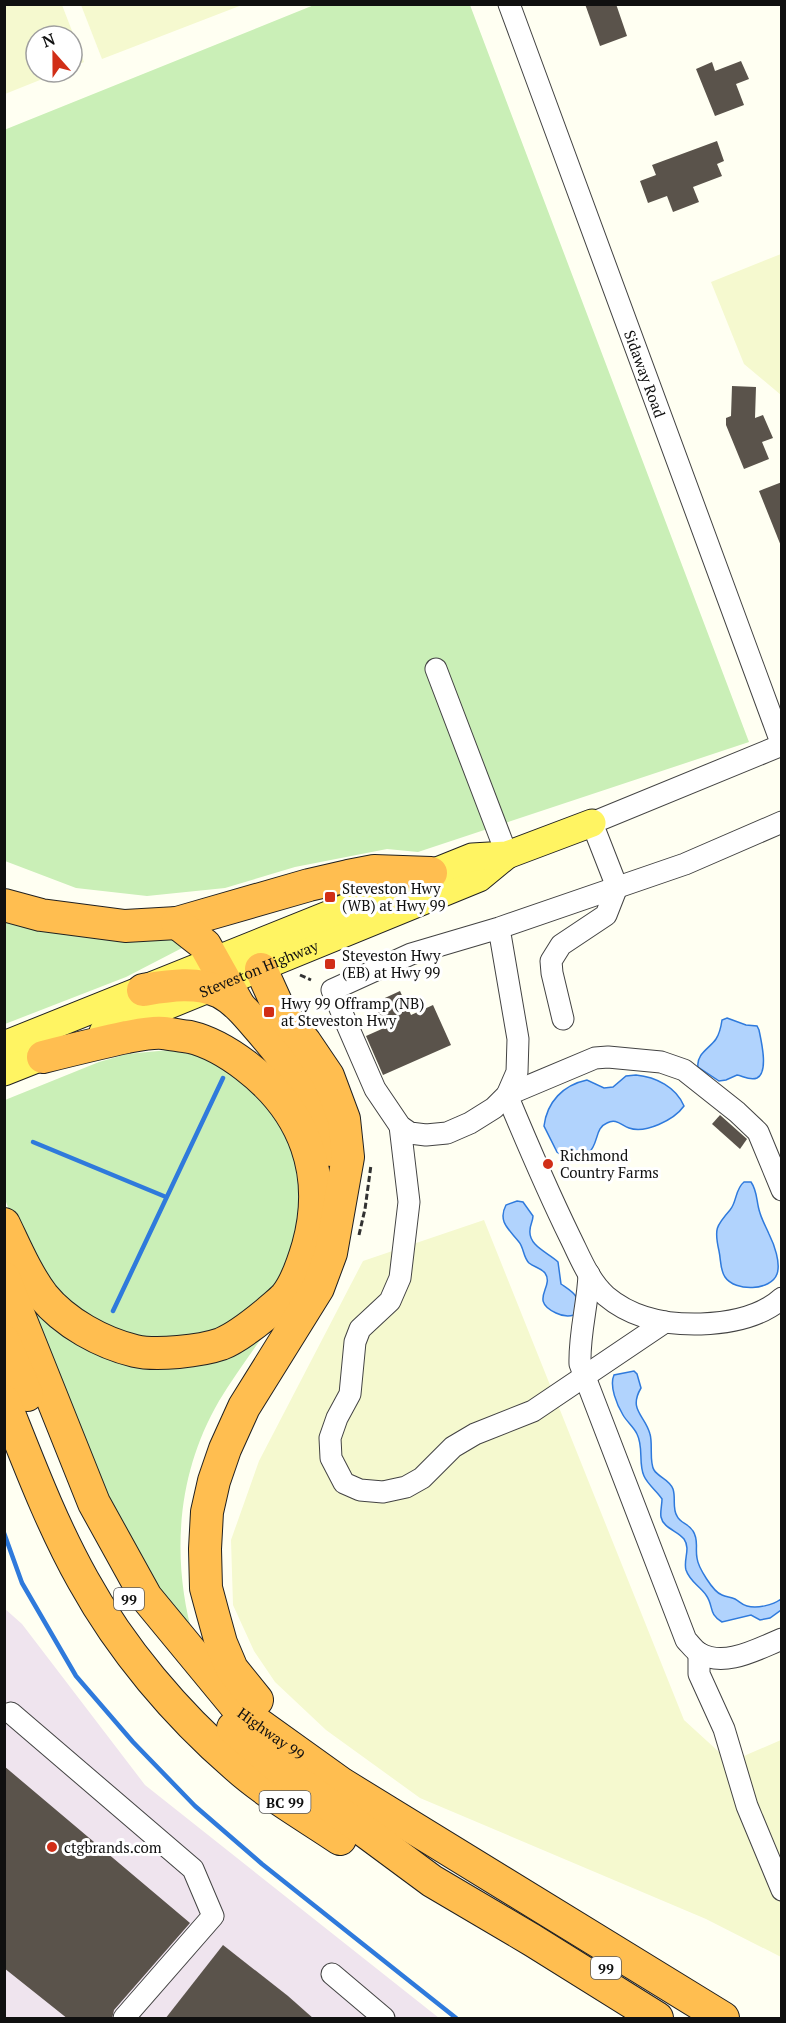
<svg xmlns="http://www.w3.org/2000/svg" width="786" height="2023" viewBox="0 0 786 2023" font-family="'PT Serif',serif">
<rect width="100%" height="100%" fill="#fffff2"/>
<polygon fill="#efe4ee" points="4,1608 22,1624 145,1785 439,2018 5,2018"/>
<g fill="#f5f9cf">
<polygon points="5,4 62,5 84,62 72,67 72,36 36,36 36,72 60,72 5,94"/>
<polygon points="81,5 242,5 102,59"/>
<polygon points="781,254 781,395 744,364 711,282"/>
<polygon points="484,1220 684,1720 730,1762 781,1740 781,1957 706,1919 420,1798 326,1730 275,1682 254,1651 233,1605 231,1540 259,1461 363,1261"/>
</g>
<g fill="#caefb7">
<polygon points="314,5 470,5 749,742 418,852 387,849 295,867 225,888 147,896 76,888 5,861 4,130"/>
<polygon points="5,920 174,937 184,947 126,977 5,1024"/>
<polygon points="169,1050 205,1057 239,1070 298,1144 304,1216 279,1284 242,1321 180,1344 96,1330 24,1253 5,1199 5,1100 99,1062 127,1054"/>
<path d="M8 1270 51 1328 81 1347 115 1359 278 1314C259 1343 237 1371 219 1401 176 1475 171 1560 194 1640L122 1538Z"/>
</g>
<g fill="#b1d3fd" stroke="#2f7adc" stroke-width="1.5">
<path d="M727 1018 746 1025 757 1026 759 1030C761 1040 769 1072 757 1078 750 1081 743 1076 737 1075L726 1080 719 1081 698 1067C696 1054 710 1048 716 1039 720 1033 721 1027 722 1020Z"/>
<path d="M636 1075C656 1077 676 1087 684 1106 674 1120 645 1134 629 1128 621 1125 616 1118 607 1123 597 1127 598 1138 593 1147 589 1155 578 1159 569 1161L557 1152 544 1126C547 1102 563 1085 587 1080L604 1088 613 1087 626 1076Z"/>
<path d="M744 1182H751C758 1192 756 1202 760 1213 762 1220 766 1227 769 1234 774 1244 781 1263 777 1274 771 1291 735 1292 725 1277 720 1270 721 1260 719 1251 714 1229 716 1226 730 1210 737 1202 735 1189 744 1182Z"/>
<path d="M517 1201 523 1202 533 1216C533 1221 530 1225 530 1230 528 1246 549 1253 558 1262L561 1284C577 1295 580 1295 574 1315 568 1317 562 1316 556 1313 528 1300 555 1287 545 1273 541 1268 534 1267 529 1263 523 1257 524 1248 519 1242 510 1230 497 1222 506 1205Z"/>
<path d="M634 1371 637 1374 641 1388C628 1410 645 1415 650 1434 653 1444 649 1462 654 1470 659 1478 669 1479 673 1489 676 1498 672 1508 677 1516 680 1523 689 1524 693 1531 699 1540 695 1548 697 1558 698 1567 713 1592 722 1595 726 1597 731 1597 735 1599 739 1601 742 1605 747 1606 757 1609 773 1605 781 1599V1610L770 1618 760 1620 751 1615 722 1622C708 1614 714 1606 706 1595 700 1586 690 1582 686 1570 683 1560 691 1549 684 1539 678 1531 663 1528 661 1517 660 1512 662 1505 662 1499 657 1491 648 1485 644 1476 638 1463 644 1448 637 1434 634 1427 627 1422 623 1415 617 1405 609 1386 614 1375Z"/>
</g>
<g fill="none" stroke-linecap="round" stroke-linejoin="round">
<g stroke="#2f7adc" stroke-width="4.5">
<polyline points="33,1142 166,1197"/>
<polyline points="113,1311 223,1078"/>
<polyline points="4,1533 22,1583 76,1676 133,1742 195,1806 262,1864 456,2018"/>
</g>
</g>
<g fill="#5a534b">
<polygon points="585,4 616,4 627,36 600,46"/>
<polygon points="741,61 749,79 736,84 744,105 715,116 696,69 712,62 715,71"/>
<polygon points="717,141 724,161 717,164 722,176 693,187 699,202 673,212 667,196 648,203 640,181 656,175 652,165"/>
<polygon points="732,386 756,387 755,418 763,415 773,438 762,442 769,459 744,469 726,425 726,418 731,416"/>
<polygon points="782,482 782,546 781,546 759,491"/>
<polygon points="400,991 411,1015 433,1005 451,1045 383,1075 366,1036 384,1028 374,1003"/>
<polygon points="720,1115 747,1139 740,1149 712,1124"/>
<polygon points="4,1766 190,1923 114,2010 112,2019 68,2019 4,1968"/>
<polygon points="223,1945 288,1996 314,2019 165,2019"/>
</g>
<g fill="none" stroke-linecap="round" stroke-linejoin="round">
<g stroke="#434343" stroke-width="23">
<g id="minor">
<path id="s1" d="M509 4 782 745"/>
<polyline points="436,669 507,855"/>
<polyline points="499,928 518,1039 517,1072 507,1095 494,1108 470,1123 447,1133 426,1135 410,1133 400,1126 375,1089 332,990 411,954 499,928 685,864 782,822"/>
<polyline points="563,1019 552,973 551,961 561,945 606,915 617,887 592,823 782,745"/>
<polyline points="400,1126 409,1202 400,1278 390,1301 360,1329 355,1342 350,1394 337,1418 330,1438 331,1458 344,1483 360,1490 383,1492 406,1487 422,1478 453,1447 475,1434 533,1411 665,1322"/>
<path d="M782 1190 758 1132 737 1112 684 1070 661 1062 608 1057 595 1058 507 1095C527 1143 547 1190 570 1237 580 1257 589 1281 606 1296 632 1318 667 1325 701 1324 729 1323 760 1318 782 1298"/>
<path d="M589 1274C588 1304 579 1333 580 1364L686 1640C690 1644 694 1650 699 1653 725 1668 757 1649 782 1639"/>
<polyline points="699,1653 699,1674 724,1729 747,1806 782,1890"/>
<polyline points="11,1713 193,1869 213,1916 124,2018"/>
<polyline points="332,1974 384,2018"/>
</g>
</g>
<g stroke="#212121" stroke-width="29">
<g id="major">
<path id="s2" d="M103 1032 479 878 507 855"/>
<polyline points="4,1045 472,857 507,855 592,823"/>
<polyline points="4,1072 62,1049"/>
</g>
</g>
<g stroke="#212121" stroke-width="34">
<g id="highway">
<polyline points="4,905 41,915 125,926 177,923 309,885 348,876 374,871 431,873"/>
<polyline points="177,923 205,945 238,1004"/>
<path d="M143 990C168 986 196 981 220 992 235 1000 246 1013 257 1026 292 1066 316 1098 332 1150"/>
<path d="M4 1224C16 1249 27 1275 43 1296 65 1323 102 1343 135 1351 156 1356 201 1351 221 1344 234 1339 255 1323 266 1314 272 1308 281 1302 286 1296 297 1282 303 1263 308 1246 328 1174 305 1111 246 1066 229 1053 211 1042 190 1037 181 1036 172 1034 163 1033 151 1032 138 1035 127 1037 99 1043 71 1050 43 1057"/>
<path id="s3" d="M4 1278 94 1503 146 1597 240 1711 342 1784 723 2018"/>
<polyline points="4,1341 27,1395"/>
<path d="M4 1401C28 1461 51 1523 83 1580 121 1649 176 1714 236 1766 266 1793 306 1816 340 1839"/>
<polyline points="257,1700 232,1669 221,1643 213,1614 206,1588 205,1549 207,1512 214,1481 225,1449 244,1407 318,1288 331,1253 348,1157 344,1119 328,1076 305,1042 280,1011 261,969"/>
<polyline points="233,1728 278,1767 432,1881 532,1940 657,2018"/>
</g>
</g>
<g stroke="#323232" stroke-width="3" stroke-dasharray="6 3" stroke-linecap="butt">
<polyline points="300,975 311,980"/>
<polyline points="359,1235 365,1209 371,1165"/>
</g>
<use href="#minor" stroke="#fff" stroke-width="21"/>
<use href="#major" stroke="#fff462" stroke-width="27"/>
<use href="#highway" stroke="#ffbe50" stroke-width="32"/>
</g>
<g fill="#d12e17" stroke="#fff" stroke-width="2">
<rect x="324" y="891" width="12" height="12" rx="3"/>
<rect x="324" y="958" width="12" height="12" rx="3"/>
<rect x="263" y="1006" width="12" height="12" rx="3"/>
<circle cx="548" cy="1164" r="6"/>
<circle cx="52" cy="1847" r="6"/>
</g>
<g text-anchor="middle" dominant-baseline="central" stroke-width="6" stroke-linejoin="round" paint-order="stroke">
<g fill="#fff" stroke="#585858" stroke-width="1.5">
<rect x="114" y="1588" width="30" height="22" rx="4.5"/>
<rect x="259.5" y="1791" width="51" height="22" rx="4.5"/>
<rect x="591" y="1957" width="30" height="22" rx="4.5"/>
</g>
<g font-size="14" font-weight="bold" fill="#101010">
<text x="129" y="1599">99</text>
<text x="285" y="1802">BC 99</text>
<text x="606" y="1968">99</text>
</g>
<g font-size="15" fill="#101010" stroke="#fff">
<text stroke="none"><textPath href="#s1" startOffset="394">Sidaway Road</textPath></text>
<text stroke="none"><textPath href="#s2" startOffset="168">Steveston Highway</textPath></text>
<text stroke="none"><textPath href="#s3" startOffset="536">Highway 99</textPath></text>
</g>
<g font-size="15" fill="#101010" stroke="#fff" text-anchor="start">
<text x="342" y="888">Steveston Hwy<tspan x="342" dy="17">(WB) at Hwy 99</tspan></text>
<text x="342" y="955">Steveston Hwy<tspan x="342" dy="17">(EB) at Hwy 99</tspan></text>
<text x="281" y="1003">Hwy 99 Offramp (NB)<tspan x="281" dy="17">at Steveston Hwy</tspan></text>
<text x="560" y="1155">Richmond<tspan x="560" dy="17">Country Farms</tspan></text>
<text x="64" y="1847">ctgbrands.com</text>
</g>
</g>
<rect width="786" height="2023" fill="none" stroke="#101010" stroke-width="12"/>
<g transform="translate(54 54) rotate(339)"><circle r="28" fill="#ffffff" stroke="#9f9f9f" stroke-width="1.5"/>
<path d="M0-4.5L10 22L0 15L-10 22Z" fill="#d12e17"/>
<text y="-9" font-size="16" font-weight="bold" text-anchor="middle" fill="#101010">N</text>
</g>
</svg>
